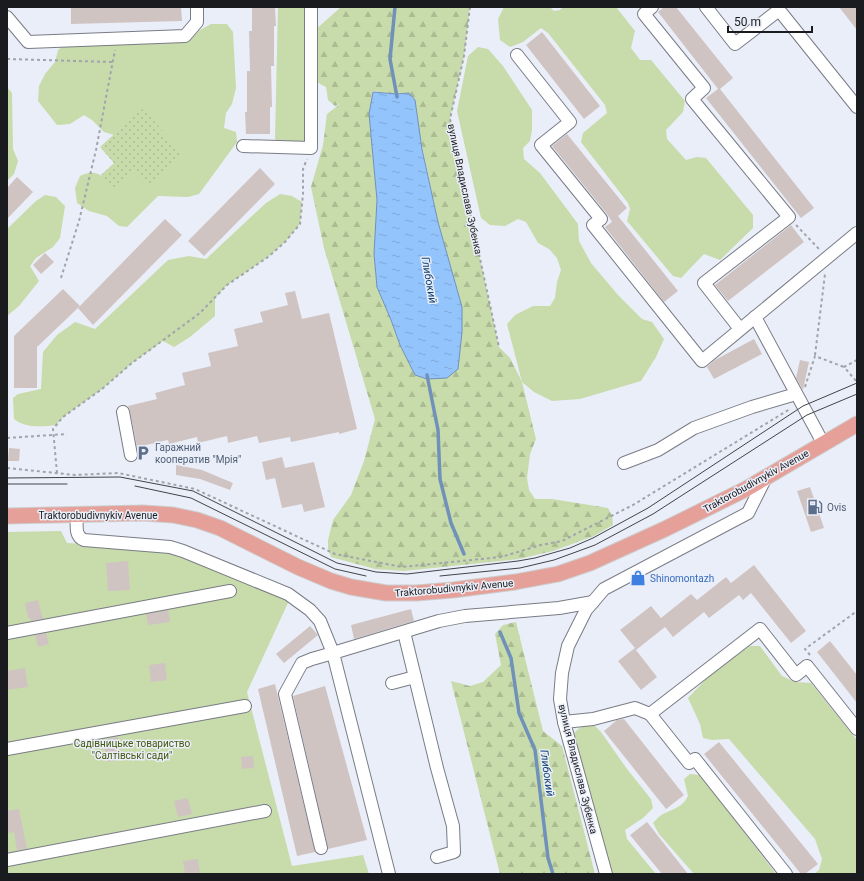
<svg xmlns="http://www.w3.org/2000/svg" width="864" height="881" viewBox="0 0 864 881" font-family="Roboto,sans-serif">
<defs>
<pattern id="forest-firs" width="22" height="20" patternUnits="userSpaceOnUse"><rect width="22" height="20" fill="#c8dbaa"/><path d="M5 1l3.5 6h-7zM16 11l3.5 6h-7z" fill="#abbb92"/></pattern>
<pattern id="park-dots" width="8" height="8" patternUnits="userSpaceOnUse"><rect width="8" height="8" fill="#c8dbaa"/><path d="M2 2h.1M6 6h.1" fill="none" stroke="#abbb92" stroke-width="1.8" stroke-linecap="round"/></pattern>
<pattern id="water-ripples" width="26" height="14" patternUnits="userSpaceOnUse"><rect width="26" height="14" fill="#94c4fc"/><path d="M2 4q2-2 4 0t4 0M15 11q2-2 4 0t4 0" fill="none" stroke="#7fa8d8"/></pattern>
</defs>
<rect width="100%" height="100%" fill="#eaeef8"/>
<g fill="#c8dbaa">
<polygon points="278,7 305,7 308,139 302,143 280,143 275,139"/>
<polygon points="504,7 550,7 554,11 560,10 563,7 616,7 635,31 631,48 640,60 651,60 685,101 683,112 666,130 667,139 686,160 697,157 706,158 753,215 753,228 720,260 704,254 681,278 673,276 627,221 630,209 628,203 581,142 583,133 607,113 605,105 548,33 541,28 523,42 510,47 500,40 498,19"/>
<path d="M211 24H227L233 32 236 88 232 104 226 113 224 128 236 132 237 142 199 194 188 197 158 196 127 227 119 226 107 216 89 211 77 203 75 188 80 176C97 168 103 176 113 188L143 108 114 135 104 132 92 120 84 115 70 124 57 125 38 101 39 86 45 74 55 62 58 50 62 47 188 42 200 30Z"/>
<polygon points="478,47 488,49 503,66 532,110 532,130 530,141 523,148 524,159 540,173 578,224 579,241 591,263 618,295 642,319 652,322 664,339 656,357 641,381 580,399 552,401 534,392 522,382 507,324 515,315 533,306 550,306 555,298 557,282 561,270 557,258 549,249 538,243 526,222 518,219 505,226 490,225 481,218 457,111 468,56"/>
<polygon points="7,87 12,93 13,149 18,161 14,174 7,181"/>
<path d="M280 194 292 196 302 202 300 224 285 242 268 257 227 285 215 298V316L190 337 174 347 163 341 132 363 102 389 63 417 56 425C42 427 25 428 14 419L13 398 18 394 41 389 43 352 57 335 75 322 95 329 168 260 189 256 206 259 266 203Z"/>
<polygon points="45,195 56,197 65,206 60,238 53,247 36,258 30,266 39,281 19,306 7,316 7,229 36,201"/>
<polygon points="61,531 67,543 166,548 293,592 247,692 292,866 363,855 369,874 7,874 7,532"/>
<polygon points="750,646 760,646 782,676 795,682 811,683 857,740 857,872 855,874 814,874 819,870 822,859 815,839 729,739 712,740 703,738 700,724 688,698 710,675"/>
<path d="M593 724 601 732 627 769 651 799 653 808 643 818 625 830 627 839 656 874H610L571 737C579 727 581 726 593 724Z"/>
<path d="M690 774 700 775 776 874H694L659 834 653 823C656 820 659 816 663 814 673 809 683 807 688 796L684 779Z"/>
</g>
<g fill="url(#forest-firs)" fill-rule="evenodd">
<path d="M341 7H470L464 56 450 119 499 347 510 358 522 382 536 439 530 454 527 478 529 490 535 499H552L608 508 612 516 613 525 594 536 553 551 519 559 404 571 375 569 331 557 328 548V540L333 520 351 495 364 461 375 419 324 248 311 187 323 145 327 114 340 104 335 106 328 100 326 87 320 84 314 78 315 30ZM373 91 397 94 409 93 418 126 438 222 462 307 458 369 400 345 391 320 377 287 374 254 377 200 369 114Z"/>
<polygon points="516,622 543,731 562,746 595,874 500,874 451,681 470,686 483,682 501,665 495,634 503,625"/>
</g>
<polygon fill="url(#park-dots)" points="143,108 182,154 147,186 132,171 113,188 101,175 114,163 100,147"/>
<polygon fill="url(#water-ripples)" stroke="#6f91ba" points="373,92 397,94 409,93 415,100 422,149 438,222 462,307 462,332 458,369 447,378 427,379 415,375 400,345 391,320 377,287 374,254 377,200 369,114"/>
<g fill="none" stroke-linecap="round" stroke-linejoin="round">
<g stroke="#6f91ba" stroke-width="3.5">
<polyline points="395,7 390,59 397,97"/>
<polyline points="427,375 438,430 440,479 451,523 464,554"/>
<polyline points="500,632 511,658 519,713 535,750 548,858 553,874"/>
</g>
</g>
<g fill="#d0c4c3">
<polygon points="71,7 181,7 182,21 71,24"/>
<polygon points="252,7 275,7 276,26 274,26 274,66 271,66 272,107 270,107 270,134 246,134 245,112 247,112 247,71 250,71 249,31 252,31"/>
<polygon points="664,7 676,7 733,78 720,89 814,208 801,218 706,98 718,89 658,12"/>
<polygon points="839,7 857,7 857,30"/>
<polygon points="542,32 600,106 584,119 526,45"/>
<polygon points="567,134 627,208 618,216 678,291 664,302 605,227 612,222 607,214 552,146"/>
<polygon points="260,168 275,184 204,256 188,241"/>
<polygon points="17,177 33,192 7,219 7,188"/>
<polygon points="165,219 182,235 93,325 78,308"/>
<polygon points="791,225 804,242 728,301 715,285"/>
<polygon points="45,253 54,262 41,274 33,265"/>
<polygon points="63,289 80,306 37,347 37,388 14,388 14,336"/>
<polygon points="295,291 302,319 329,313 357,429 339,434 339,432 291,442 290,437 259,443 257,436 228,443 227,436 198,443 197,437 169,444 168,440 137,447 130,411 128,406 157,399 155,393 185,385 182,373 211,366 208,353 238,346 234,329 263,322 260,312 288,305 285,293"/>
<polygon points="754,339 762,354 714,379 707,367 715,360"/>
<polygon points="800,360 809,362 803,390 796,378"/>
<polygon points="9,448 20,449 19,461 8,461"/>
<polygon points="282,457 285,468 314,462 325,507 304,512 302,504 282,508 275,478 266,480 262,462"/>
<polygon points="176,465 202,470 233,483 230,490 200,479 176,475"/>
<polygon points="810,487 824,528 811,532 797,491"/>
<polygon points="128,561 130,590 108,591 106,563"/>
<polygon points="754,565 806,631 791,643 751,593 743,600 739,595 709,618 704,612 673,637 665,627 636,650 657,677 641,690 618,661 635,648 620,630 651,606 661,618 691,594 697,600 726,577 731,583"/>
<polygon points="38,600 43,619 31,621 30,618 28,618 25,603"/>
<polygon points="411,609 414,621 354,639 351,625"/>
<polygon points="168,610 170,622 148,625 146,614"/>
<polygon points="310,626 318,635 284,663 276,654"/>
<polygon points="46,633 49,644 38,647 35,635"/>
<polygon points="830,641 857,675 857,703 817,652"/>
<polygon points="165,663 167,680 151,682 149,665"/>
<polygon points="25,668 28,687 7,690 7,671"/>
<polygon points="275,684 315,852 297,856 258,689"/>
<polygon points="325,686 367,840 328,849 293,696"/>
<polygon points="624,719 684,795 666,809 604,731 617,720"/>
<polygon points="118,737 122,759 107,762 103,740"/>
<polygon points="719,742 818,864 805,874 801,874 704,754"/>
<polygon points="253,756 254,768 242,769 241,757"/>
<polygon points="188,798 192,814 178,817 174,801"/>
<polygon points="19,809 27,849 17,850 14,832 7,833 7,811"/>
<polygon points="647,822 688,874 662,874 630,835"/>
<polygon points="198,859 200,874 185,874 183,861"/>
</g>
<g fill="none" stroke-linecap="round" stroke-linejoin="round">
<g stroke="#797c85" stroke-width="14">
<g id="minor">
<polyline points="652,7 644,14 704,88 692,99 789,217 704,283 740,329"/>
<polyline points="706,7 735,44 779,10 857,107"/>
<polyline points="7,17 28,42 185,36 197,22 197,7"/>
<polyline points="517,55 570,122 541,145 601,219 593,225 702,361 857,233"/>
<polyline points="243,146 311,148 311,7"/>
<polyline points="755,317 823,443"/>
<polyline points="123,412 131,455"/>
<polyline points="624,463 658,450 694,428 752,407 796,394"/>
<path d="M77 515C77 524 74 536 84 540L170 547 183 551 288 594 310 610 320 621 333 653 312 659 302 663 285 694 321 848"/>
<polyline points="404,632 437,768 453,826 454,852 437,857"/>
<polyline points="7,633 230,591"/>
<polyline points="392,683 415,677"/>
<polyline points="650,714 689,763 695,759 786,874"/>
<polyline points="564,722 593,719 635,708 650,714 760,629 796,675 807,666 857,729"/>
<polyline points="7,749 245,706"/>
<polyline points="7,860 265,811"/>
<polyline points="389,874 333,653 439,621 465,616 559,608 593,602"/>
<polyline points="606,874 564,722 560,699 562,673 568,646 586,610 604,589 748,513 765,479"/>
</g>
</g>
<g stroke="#cdcdce" stroke-width="17">
<polyline id="major" points="7,516 143,513 173,515 197,520 220,528 298,567 331,581 351,587 386,593 416,593 453,590 515,582 558,574 590,563 665,529 746,489 857,424"/>
</g>
<g stroke="#a1a4ac" stroke-width="2" stroke-dasharray="3 3" stroke-linecap="butt">
<polyline points="470,7 464,56 450,119 499,347"/>
<polyline points="7,59 112,62"/>
<polyline points="796,225 819,249"/>
<polyline points="61,278 79,221 96,150 115,50"/>
<polyline points="815,355 825,274"/>
<polyline points="857,360 844,367 857,382"/>
<polyline points="805,387 815,356 844,367"/>
<polyline points="7,438 67,434"/>
<polyline points="7,468 75,475 118,473 195,489 335,554 402,567 501,557 541,545 562,541 633,505 790,409"/>
<polyline points="57,473 53,429 63,417 102,389 132,363 200,313 227,285 268,257 285,242 300,224 303,194 303,169 307,159"/>
<polyline points="810,655 805,649 857,611"/>
</g>
<use href="#minor" stroke="#fff" stroke-width="12"/>
<use href="#major" stroke="#e5a199" stroke-width="15"/>
<g stroke="#414348" stroke-width="1">
<polyline points="7,478 120,477 193,491 337,563 376,572 407,574 518,561 535,558 570,548 593,538 648,508 803,406 857,383"/>
<polyline points="7,484 67,484"/>
<polyline points="135,486 191,498 335,569 366,576"/>
<polyline points="440,576 520,568 554,560 595,545 653,514 807,415 857,394"/>
</g>
</g>
<defs>
<g id="parking-bare" transform="scale(1.2)"><path d="M-3.5-5.5H1a3.5 3.5 0 0 1 0 7H-1V5.5H-3.5ZM-1-3.4V-.6H.8a1.4 1.4 0 0 0 0-2.8Z" fill="#5c6f8a" stroke="#eaeef8" stroke-width="2.5" paint-order="stroke"/></g>
<g id="fuel-bare" transform="scale(1.2)"><path d="M-5.5-6h7V0h2V4h1.3V-2.5L3-4.5l.8-.8L6-3V5H2.5V1h-1V6h-7ZM-4.2-4.7v3.2H.2V-4.7Z" fill="#5c6f8a" stroke="#eaeef8" stroke-width="2.5" paint-order="stroke"/></g>
<g id="shop-bare" transform="scale(1.2)"><path d="M-5-2.5h2.3a2.7 3.5 0 0 1 5.4 0H5L5.5 6h-11ZM-1.5-2.5h3a1.5 2.3 0 0 0-3 0Z" fill="#3f7fe0" stroke="#eaeef8" stroke-width="2.5" paint-order="stroke"/></g>
</defs>
<g fill-rule="evenodd">
<use href="#parking-bare" x="143" y="453"/>
<use href="#fuel-bare" x="815" y="507"/>
<use href="#shop-bare" x="638" y="578"/>
</g>
<g text-anchor="middle" dominant-baseline="central" stroke-width="3" stroke-linejoin="round" paint-order="stroke">
<g font-size="10" fill="#1a1b1f" stroke="#eaeef8">
<text transform="translate(465 189) rotate(78)">вулиця Владислава Зубенка</text>
<text transform="translate(756 481) rotate(-29)">Traktorobudivnykiv Avenue</text>
<text x="98" y="515">Traktorobudivnykiv Avenue</text>
<text transform="translate(454 588) rotate(-5)">Traktorobudivnykiv Avenue</text>
<text transform="translate(578 769) rotate(76)">вулиця Владислава Зубенка</text>
</g>
<g font-size="10" fill="#4e5e75" stroke="#eaeef8" text-anchor="start">
<text x="155" y="447">Гаражний<tspan x="155" dy="12">кооператив "Мрія"</tspan></text>
<text x="827" y="507">Ovis</text>
</g>
<g font-size="10" fill="#366cbe" stroke="#eaeef8" text-anchor="start">
<text x="650" y="578">Shinomontazh</text>
</g>
<g font-size="10" fill="#44590f" stroke="#eaeef8">
<text x="132" y="743">Садівницьке товариство<tspan x="132" dy="12">"Салтівські сади"</tspan></text>
</g>
<g font-size="11" font-style="italic" fill="#0f4173" stroke="#eaeef8">
<text transform="translate(429 280) rotate(80)">Глибокий</text>
<text transform="translate(547 773) rotate(82)">Глибокий</text>
</g>
</g>
<rect width="864" height="881" fill="none" stroke="#1a1b1f" stroke-width="16"/>
<path d="M728 26v6h84v-6" fill="none" stroke="#1a1b1f" stroke-width="2"/>
<text x="734" y="26" font-size="12" fill="#1a1b1f" stroke="#eaeef8" stroke-width="3" paint-order="stroke">50 m</text>
</svg>
